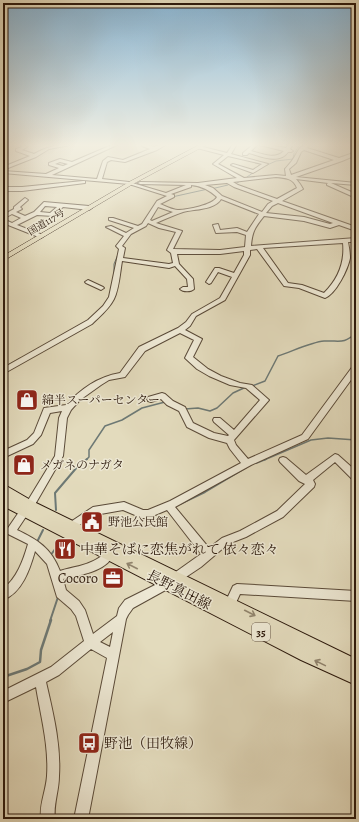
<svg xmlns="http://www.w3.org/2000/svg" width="359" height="822" viewBox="0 0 359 822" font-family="Alegreya,'Noto Serif JP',serif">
<rect width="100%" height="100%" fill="#e3dbbd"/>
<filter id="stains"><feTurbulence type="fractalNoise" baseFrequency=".005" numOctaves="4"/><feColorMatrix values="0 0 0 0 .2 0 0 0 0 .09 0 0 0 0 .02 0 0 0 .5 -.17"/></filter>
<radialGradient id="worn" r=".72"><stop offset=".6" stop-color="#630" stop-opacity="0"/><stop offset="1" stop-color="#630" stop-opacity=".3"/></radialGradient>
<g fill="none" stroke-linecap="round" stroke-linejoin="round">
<g stroke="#6d7975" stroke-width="1">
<polyline points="295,152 300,144"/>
<polyline points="267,165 276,161 293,159 294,153"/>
<polyline points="247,177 257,170"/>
<polyline points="237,183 242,180"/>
<polyline points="211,189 228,185"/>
<polyline points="172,197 208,189"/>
<polyline points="114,273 114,264 119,252"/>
</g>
<g stroke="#6d7975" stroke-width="1.5">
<polyline points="3,368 21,358"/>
<path d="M252 386 265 381 278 356C291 352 311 342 324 341 339 340 343 345 356 333"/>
<polyline points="185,409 198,408 210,411 217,408 233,393 246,387"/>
<polyline points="86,460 89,457 89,450 105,426 122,420 142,408 165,402"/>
<polyline points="264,460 311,440 328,438 356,440"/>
</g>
<g stroke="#6d7975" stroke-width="2">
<polyline points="256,463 266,459"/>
<polyline points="180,504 205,492 247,467"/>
<polyline points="56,510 55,493 78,466 87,459"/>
<polyline points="37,542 43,530"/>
<polyline points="50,556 61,541"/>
<polyline points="50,621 58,597"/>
</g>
<polyline stroke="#6d7975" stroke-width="2.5" points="3,677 27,669 40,662 41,650 51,620"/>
<g stroke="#5a4a38" stroke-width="2">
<g id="minor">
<path d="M20 144H24L27 147 22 150 34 154C47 147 60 143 75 144L49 149 36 157 3 170V167L30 156 16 151V149L22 147Z"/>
<path d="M114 144H119L52 175 97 179 103 161 108 157 123 160 150 149 142 146 143 144H148V145L154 147 161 144H167L157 150 125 162 111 160 107 162 102 179 129 182 166 193 186 185 140 184 138 183 140 182 198 183 237 178 213 164 224 155 197 148V146H199L227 153 233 144H237L231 154 268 164 253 173 231 165 233 164 253 170 262 164 228 156 218 164 244 178 276 175 286 176 285 169C287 167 289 164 291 162 298 154 298 143 311 144L307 148 339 158 356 152V155L342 161 296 177 356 183V185L331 183 356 194V198L327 185V184L328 183 296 179 300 184 303 189 282 201 356 227V231L339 225 330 228 304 221 264 216C255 227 252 232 251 246L356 238V242H348C349 247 350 253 350 258 348 269 336 294 325 298L299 288 284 286 257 249 250 250V255L225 300 196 316 190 326 185 330 202 339 193 357 208 369 221 376 240 383 252 385 269 400 234 440 236 445 248 459 302 435 353 366 356 365V373L308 439 251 465 175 507 209 548 222 538 240 531 277 511 305 484 299 481 280 462 279 460 280 458 283 457 286 458 306 475 335 454 338 455 356 471V481L353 480 335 462 313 480 315 484 314 487 283 517 246 537 228 544 201 567 171 587 133 608 128 615 126 619 88 819H74L107 658 91 649 59 675 46 682C53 713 61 744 59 776 59 791 53 805 55 819H41C39 805 46 791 47 776 49 746 41 717 36 687L3 703V691L51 667 84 641 76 616 71 609 57 597 47 564 35 551C30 569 22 593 3 600V589C17 578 23 561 28 544L8 534 6 531 8 528 21 509 24 508 27 509 29 512 17 530C38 540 51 548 60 571 72 567 86 566 97 559 102 557 104 551 109 550L113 551 114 554C106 572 80 575 63 579L66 590 79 601 85 610 93 634 117 616 119 608 125 600 163 581 201 554 167 510 148 518H142L123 510 95 515 72 530 69 529 67 526 69 523 93 507 124 502 143 510H148L170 501 241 463 230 449 227 443 209 438 187 427 179 411 167 405 161 399 151 402 148 401 147 399 148 397 162 393 165 394 173 401 185 407 193 423 214 433 228 436 229 435 214 422 213 420 214 418H220L234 430 260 400 246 388 230 385 209 376 197 369 185 358 194 340 180 333 145 351 125 377 109 380 101 385 80 400 71 410 67 418 63 456 33 508 30 509 27 508 25 505 27 502 55 456 59 418 62 411 50 413 41 435 33 444 3 458V451L27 440 34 433 44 408 66 405C81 389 97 377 120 373L139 347 178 328 186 322 192 314 220 298 232 277 218 272 211 283 209 284 206 282 215 268H219L234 273 244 255V251L220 254H177L179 264 193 279 194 289C191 292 183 292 180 289L183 287H188L187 279 175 266 169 268 122 261C120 273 119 289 114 299 109 309 100 316 92 324L3 374V368L88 320 103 306 109 297 119 249 116 246 124 236 106 227 111 226 126 233 134 228 109 220V218H113L138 226 142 224 157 201 167 196 129 184 3 173V171L46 174 59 168 49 165V163L60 159 72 162ZM304 150 334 160 291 175 289 169 296 163 301 152ZM60 162 68 164 63 166 55 164ZM276 177C286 178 293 178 297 188L277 199 238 185 233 182ZM227 183 234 187 273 201 268 204 262 212 222 196 213 188 205 185ZM191 185C202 186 209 190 217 197 213 205 187 210 178 210 173 210 165 206 160 204L174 197V195L171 194 191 187ZM221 199 259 214 247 232 237 228 220 230 218 224 213 225 216 233 237 232 246 235 245 247 220 250 173 249 182 231 156 223C165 219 174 215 183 212 194 209 215 210 221 199ZM278 203 333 223 330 224 304 217 266 213 272 206ZM158 207 173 212 152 221 150 220ZM148 223 159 228 176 232 167 250 171 253 173 263 169 264 123 258 125 248 122 246 131 234 146 226ZM343 243C345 263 338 279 324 293L302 285 288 283 263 248ZM113 632 110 647 100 642Z"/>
<path d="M254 144H265L286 148 289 144H293L290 149 293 151 291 152H288C279 165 261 156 249 153L247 155H243V153ZM258 144 260 145 284 151C275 160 262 154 251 151Z"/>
<polygon points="83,181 85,181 85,183 22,191 3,191 3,187 22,187"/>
<path d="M25 198 28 200 20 207 22 209 16 212 25 216 34 212 44 202 89 206 92 208 89 210 63 207 53 216 37 215 17 225 43 235 44 236 41 238 3 223V219L12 223 21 218 12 214 3 219V215L14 209V207ZM45 206 57 207 50 213 40 212Z"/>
<polygon points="88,280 103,287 104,288 101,290 99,289 86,283 85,282"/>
<polygon points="237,584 356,591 356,601 240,594 234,607 230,608 226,607 225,603 233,586"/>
</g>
</g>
<g stroke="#2c190c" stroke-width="2">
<polygon id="major" points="3,484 34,502 356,659 356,685 301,660 3,506 3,495 5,496 3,495"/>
</g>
<g stroke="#2c190c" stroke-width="1">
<polygon id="highway" points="201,144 208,144 133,184 3,261 3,256 129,182"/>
</g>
<use href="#minor" fill="#ede8d4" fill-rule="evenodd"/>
<use href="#major" fill="#e3dbbd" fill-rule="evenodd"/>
<use href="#highway" fill="#e3dbbd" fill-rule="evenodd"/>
</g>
<defs><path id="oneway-shaft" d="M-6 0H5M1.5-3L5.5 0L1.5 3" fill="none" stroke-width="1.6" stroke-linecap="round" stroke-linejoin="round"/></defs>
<g stroke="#91846d">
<use href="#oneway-shaft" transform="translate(132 566) rotate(-153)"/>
<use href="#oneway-shaft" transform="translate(250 613) rotate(27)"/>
<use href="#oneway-shaft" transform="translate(320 663) rotate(-154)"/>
</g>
<linearGradient id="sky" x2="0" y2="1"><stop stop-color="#88b6d6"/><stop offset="0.56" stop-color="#f2efe1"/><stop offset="1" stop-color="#f2efe1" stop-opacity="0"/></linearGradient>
<rect width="359" height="259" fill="url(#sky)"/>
<defs>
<g id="shop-square" transform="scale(1.15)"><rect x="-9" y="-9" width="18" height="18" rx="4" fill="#8f2418" stroke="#ede8d4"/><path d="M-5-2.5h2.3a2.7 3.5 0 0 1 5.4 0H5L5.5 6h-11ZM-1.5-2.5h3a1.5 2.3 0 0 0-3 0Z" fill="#fff"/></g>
<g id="civic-square" transform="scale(1.15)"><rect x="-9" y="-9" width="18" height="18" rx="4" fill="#8f2418" stroke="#ede8d4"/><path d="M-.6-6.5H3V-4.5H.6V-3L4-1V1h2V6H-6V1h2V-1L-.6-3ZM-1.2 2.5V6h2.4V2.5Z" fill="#fff"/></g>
<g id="restaurant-square" transform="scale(1.15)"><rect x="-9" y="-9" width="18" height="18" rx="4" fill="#8f2418" stroke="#ede8d4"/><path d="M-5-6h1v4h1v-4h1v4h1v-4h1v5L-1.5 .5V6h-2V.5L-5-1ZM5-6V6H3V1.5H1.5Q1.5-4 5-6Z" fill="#fff"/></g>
<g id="office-square" transform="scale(1.15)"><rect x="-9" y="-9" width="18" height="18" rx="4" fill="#8f2418" stroke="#ede8d4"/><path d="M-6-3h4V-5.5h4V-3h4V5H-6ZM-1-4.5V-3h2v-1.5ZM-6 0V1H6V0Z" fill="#fff"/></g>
<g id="bus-square" transform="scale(1.15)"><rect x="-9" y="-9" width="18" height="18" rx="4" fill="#8f2418" stroke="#ede8d4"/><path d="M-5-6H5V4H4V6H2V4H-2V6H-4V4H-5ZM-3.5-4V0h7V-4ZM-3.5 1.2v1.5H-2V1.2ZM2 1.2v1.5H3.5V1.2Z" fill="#fff"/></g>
</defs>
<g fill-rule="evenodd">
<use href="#shop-square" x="27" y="400"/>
<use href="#shop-square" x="24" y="465"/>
<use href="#civic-square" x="92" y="522"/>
<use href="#restaurant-square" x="65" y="549"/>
<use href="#office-square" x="113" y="578"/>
<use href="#bus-square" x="89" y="743"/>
</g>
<g text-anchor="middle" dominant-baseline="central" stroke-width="3" stroke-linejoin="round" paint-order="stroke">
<g font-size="10" fill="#2c190c" stroke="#ede8d4">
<text transform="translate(46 222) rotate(-31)">国道117号</text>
</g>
<rect fill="#ede8d4" stroke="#665748" stroke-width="1" x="252" y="623" width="18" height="18" rx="3"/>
<g font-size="11" font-weight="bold" fill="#2c190c">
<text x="261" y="632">35</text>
</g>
<g font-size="12" fill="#2c190c" stroke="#ede8d4" text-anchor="start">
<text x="42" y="400">綿半スーパーセンター</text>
<text x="40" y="465">メガネのナガタ</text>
<text x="108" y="522">野池公民館</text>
</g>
<g font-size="14" fill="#2c190c" stroke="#ede8d4" text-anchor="start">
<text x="80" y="549">中華そばに恋焦がれて 依々恋々</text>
<text x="98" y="578" text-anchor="end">Cocoro</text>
<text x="104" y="743">野池（田牧線）</text>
</g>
<g font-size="14" fill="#2c190c" stroke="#ede8d4">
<text transform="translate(179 590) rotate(27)">長野真田線</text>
</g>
</g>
<rect width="359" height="822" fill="none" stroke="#e3dbbd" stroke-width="16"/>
<rect x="4" y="4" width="351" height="814" fill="none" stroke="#2c190c" stroke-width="2"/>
<rect x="8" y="8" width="343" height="806" fill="none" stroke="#2c190c"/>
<rect width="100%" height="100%" filter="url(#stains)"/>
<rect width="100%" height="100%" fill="url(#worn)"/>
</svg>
